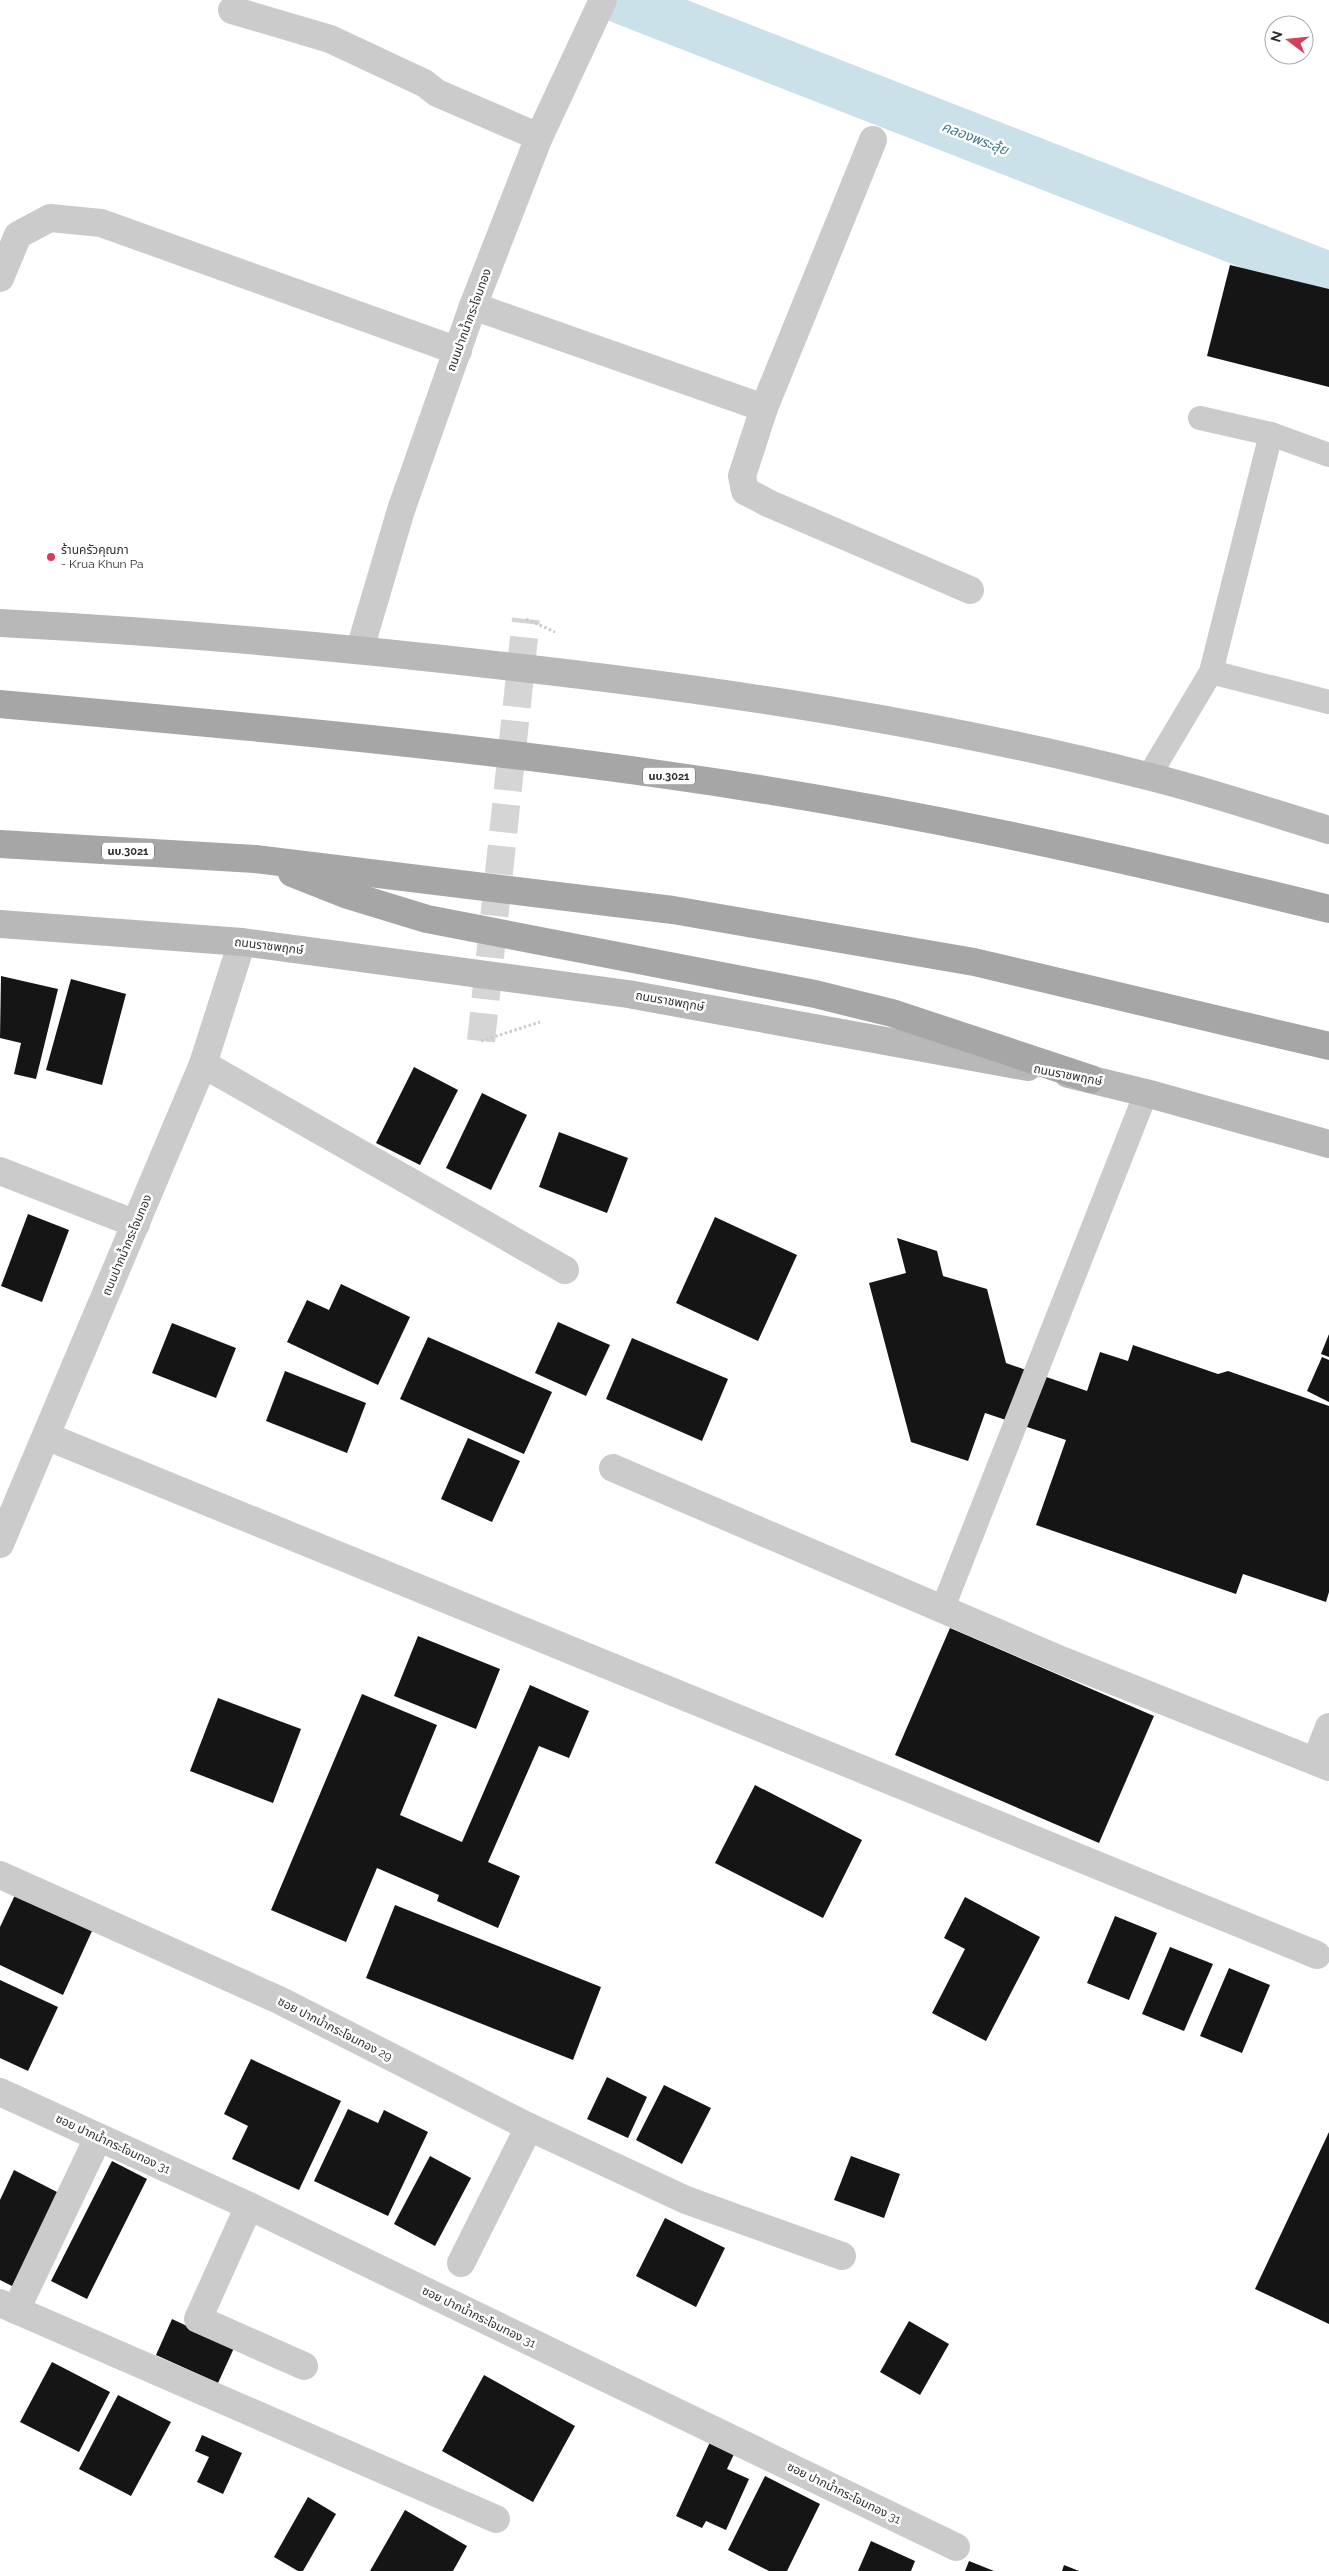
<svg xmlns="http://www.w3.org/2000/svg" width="1329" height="2571" viewBox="0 0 1329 2571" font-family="Raleway,'Noto Sans Thai',sans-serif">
<rect width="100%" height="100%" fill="#fff"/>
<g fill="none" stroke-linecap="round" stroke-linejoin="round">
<polyline stroke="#cbe1e9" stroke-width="48" points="621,0 1329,276"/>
</g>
<g fill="#151515">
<polygon points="1230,265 1329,289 1329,387 1207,356"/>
<polygon points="1,976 58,989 36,1079 14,1074 21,1043 0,1038"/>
<polygon points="71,979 126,994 102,1085 46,1070"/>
<polygon points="414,1067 458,1090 420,1165 376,1143"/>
<polygon points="482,1093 527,1115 491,1190 446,1168"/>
<polygon points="559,1132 628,1158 607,1213 539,1187"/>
<polygon points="28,1214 69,1230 42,1302 1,1286"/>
<polygon points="715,1217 797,1255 758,1341 676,1303"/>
<polygon points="897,1238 937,1251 943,1276 987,1289 1006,1363 1087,1391 1100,1352 1128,1361 1133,1345 1218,1374 1228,1371 1329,1406 1329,1592 1326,1602 1243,1574 1236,1594 1036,1525 1066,1440 985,1413 968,1461 911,1442 869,1283 906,1273"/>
<polygon points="341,1284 410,1317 378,1385 287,1342 307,1300 329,1310"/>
<polygon points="558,1322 610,1345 586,1396 535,1373"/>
<polygon points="172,1323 236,1348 216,1398 152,1373"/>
<polygon points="1329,1334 1329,1357 1321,1354"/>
<polygon points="428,1337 552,1392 524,1454 400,1399"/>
<polygon points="632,1338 728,1379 702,1441 606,1399"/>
<polygon points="1322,1357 1329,1360 1329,1402 1307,1391"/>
<polygon points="285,1371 366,1403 347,1453 266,1421"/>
<polygon points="468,1438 520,1461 492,1522 441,1499"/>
<polygon points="950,1628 1154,1716 1099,1843 895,1755"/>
<polygon points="418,1636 500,1669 476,1729 394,1696"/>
<polygon points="530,1685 589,1711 569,1758 539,1746 488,1862 520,1876 498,1928 437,1901 439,1895 377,1868 346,1942 271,1910 362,1694 437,1725 400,1815 462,1842"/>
<polygon points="218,1698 301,1729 273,1803 190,1771"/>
<polygon points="755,1785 862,1840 823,1918 715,1863"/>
<polygon points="15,1895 92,1931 63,1995 0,1965 0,1927"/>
<polygon points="965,1897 1040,1937 986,2041 932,2013 965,1949 944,1938"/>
<polygon points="395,1905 601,1987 573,2060 366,1978"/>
<polygon points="1115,1916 1157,1933 1129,2000 1087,1983"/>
<polygon points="1170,1947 1213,1964 1184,2031 1142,2014"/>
<polygon points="1229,1968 1270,1985 1242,2053 1200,2036"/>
<polygon points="0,1980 58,2007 28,2071 0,2058"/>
<polygon points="251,2059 341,2101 299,2190 232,2159 248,2126 224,2114"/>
<polygon points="607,2077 647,2097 628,2138 587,2119"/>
<polygon points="664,2085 711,2108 682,2164 636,2140"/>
<polygon points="348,2109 378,2123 384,2110 428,2132 388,2216 314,2181"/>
<polygon points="1329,2132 1329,2324 1255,2289"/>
<polygon points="430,2156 471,2178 435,2246 394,2224"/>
<polygon points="851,2156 900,2174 884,2218 834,2200"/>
<polygon points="112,2161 147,2179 87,2299 51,2281"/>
<polygon points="14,2170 59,2193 14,2287 0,2280 0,2200"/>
<polygon points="665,2218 725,2248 696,2307 636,2276"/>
<polygon points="172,2319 234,2348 218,2383 156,2355"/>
<polygon points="909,2321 949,2344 920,2395 880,2372"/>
<polygon points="52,2362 110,2392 79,2452 20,2422"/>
<polygon points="484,2375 575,2426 533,2502 442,2451"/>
<polygon points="118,2395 171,2422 131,2496 79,2469"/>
<polygon points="202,2435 242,2453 223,2494 197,2482 209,2457 195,2451"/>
<polygon points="710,2442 734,2454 727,2469 749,2479 726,2530 706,2521 702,2528 676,2516"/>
<polygon points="765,2476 820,2504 787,2571 769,2571 728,2550"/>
<polygon points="308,2497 336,2514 303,2571 298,2571 274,2557"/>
<polygon points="405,2510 467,2546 453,2571 370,2571"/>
<polygon points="871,2541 915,2561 911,2571 858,2571"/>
<polygon points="969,2561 994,2571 965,2571"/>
<polygon points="1064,2565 1079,2571 1062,2571"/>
</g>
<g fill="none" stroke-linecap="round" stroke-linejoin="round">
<polyline stroke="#d5d5d5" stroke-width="28" stroke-dasharray="28 14" stroke-linecap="butt" points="481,1041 526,619"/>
<g stroke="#cbcbcb" stroke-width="3" stroke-dasharray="2.5 2.5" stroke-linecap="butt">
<polyline points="526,619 555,632"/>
<polyline points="481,1041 540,1022"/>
</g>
<g stroke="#cbcbcb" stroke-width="24">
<polyline points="1200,418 1271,434 1329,455"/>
<polyline points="1211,672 1329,702"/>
<polyline points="1149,776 1211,672 1271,434"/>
<polyline points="942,1610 1146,1093"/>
</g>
<g stroke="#cbcbcb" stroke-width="28">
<polyline points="232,10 330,39 424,83 437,93 539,137"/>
<polyline points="0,278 18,235 50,218 101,223 458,351"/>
<polyline points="473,306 764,408 873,140"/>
<polyline points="764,408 742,476 745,491 770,504 970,590"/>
<polyline points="203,1064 565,1270"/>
<polyline points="0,1171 136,1224"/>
<polyline points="46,1436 1317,1955"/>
<polyline points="613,1468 1061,1660 1329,1767"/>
<polyline points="0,1544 203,1064 242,942"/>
<polyline points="1316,1761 1329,1727"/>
<polyline points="0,1875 279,2000 529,2127 461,2263"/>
<polyline points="0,2092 249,2206 956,2547"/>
<polyline points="529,2127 686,2200 842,2256"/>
<polyline points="249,2206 198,2319 304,2366"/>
<polyline points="0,2303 496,2519"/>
<polyline points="16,2310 98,2138"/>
</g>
<polyline stroke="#cbcbcb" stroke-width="28" points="360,649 401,510 473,306 539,137 603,0"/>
<g stroke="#b8b8b8" stroke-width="28">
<path d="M0 623C172 632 342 647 513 667 726 691 939 723 1147 776 1208 791 1269 812 1329 830"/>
<polyline points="0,924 242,942 628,994 1028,1067"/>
<polyline points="1068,1074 1146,1093 1329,1144"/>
</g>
<g stroke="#a6a6a6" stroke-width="28">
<path d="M0 704C224 724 449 744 673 776 894 807 1112 855 1329 909"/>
<polyline points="0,844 255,859 673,910 974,962 1329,1046"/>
<polyline points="292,873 345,894 427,919 815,994 892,1013 1091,1079"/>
</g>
</g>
<circle fill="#d73e5b" stroke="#fff" stroke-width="2" cx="51" cy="557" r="5"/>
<g text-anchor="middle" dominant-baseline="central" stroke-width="5" stroke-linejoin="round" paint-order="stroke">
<g fill="#fff" stroke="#6d6d6d" stroke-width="1">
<rect x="643" y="767.5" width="52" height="17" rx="4"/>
<rect x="102" y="842.5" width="52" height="17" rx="4"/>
</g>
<g font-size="11" font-weight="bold" fill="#2e2e2e">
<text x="669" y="776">นบ.3021</text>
<text x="128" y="851">นบ.3021</text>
</g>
<g font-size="12" fill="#2e2e2e" stroke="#fff">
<text transform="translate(469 320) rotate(-70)">ถนนปากน้ำกระโจมทอง</text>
<text transform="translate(269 946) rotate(7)">ถนนราชพฤกษ์</text>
<text transform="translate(670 1001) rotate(10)">ถนนราชพฤกษ์</text>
<text transform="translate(1068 1075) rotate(11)">ถนนราชพฤกษ์</text>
<text transform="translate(127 1245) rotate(-67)">ถนนปากน้ำกระโจมทอง</text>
<text transform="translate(335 2029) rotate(27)">ซอย ปากน้ำกระโจมทอง 29</text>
<text transform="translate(113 2144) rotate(25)">ซอย ปากน้ำกระโจมทอง 31</text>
<text transform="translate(479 2317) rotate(26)">ซอย ปากน้ำกระโจมทอง 31</text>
<text transform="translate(844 2493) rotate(26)">ซอย ปากน้ำกระโจมทอง 31</text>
</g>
<g font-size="12" fill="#2e2e2e" stroke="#fff" text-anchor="start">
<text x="61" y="550">ร้านครัวคุณภา<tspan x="61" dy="14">- Krua Khun Pa</tspan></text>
</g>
<g font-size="14" font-style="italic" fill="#42778a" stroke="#fff">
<text transform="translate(975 138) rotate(21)">คลองพระลุ้ย</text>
</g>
</g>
<g transform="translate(1289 40) rotate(286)"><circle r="24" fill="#ffffff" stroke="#ababab"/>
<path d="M0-4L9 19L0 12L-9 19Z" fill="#d73e5b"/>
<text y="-8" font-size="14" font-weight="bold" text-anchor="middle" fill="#2e2e2e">N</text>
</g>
</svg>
